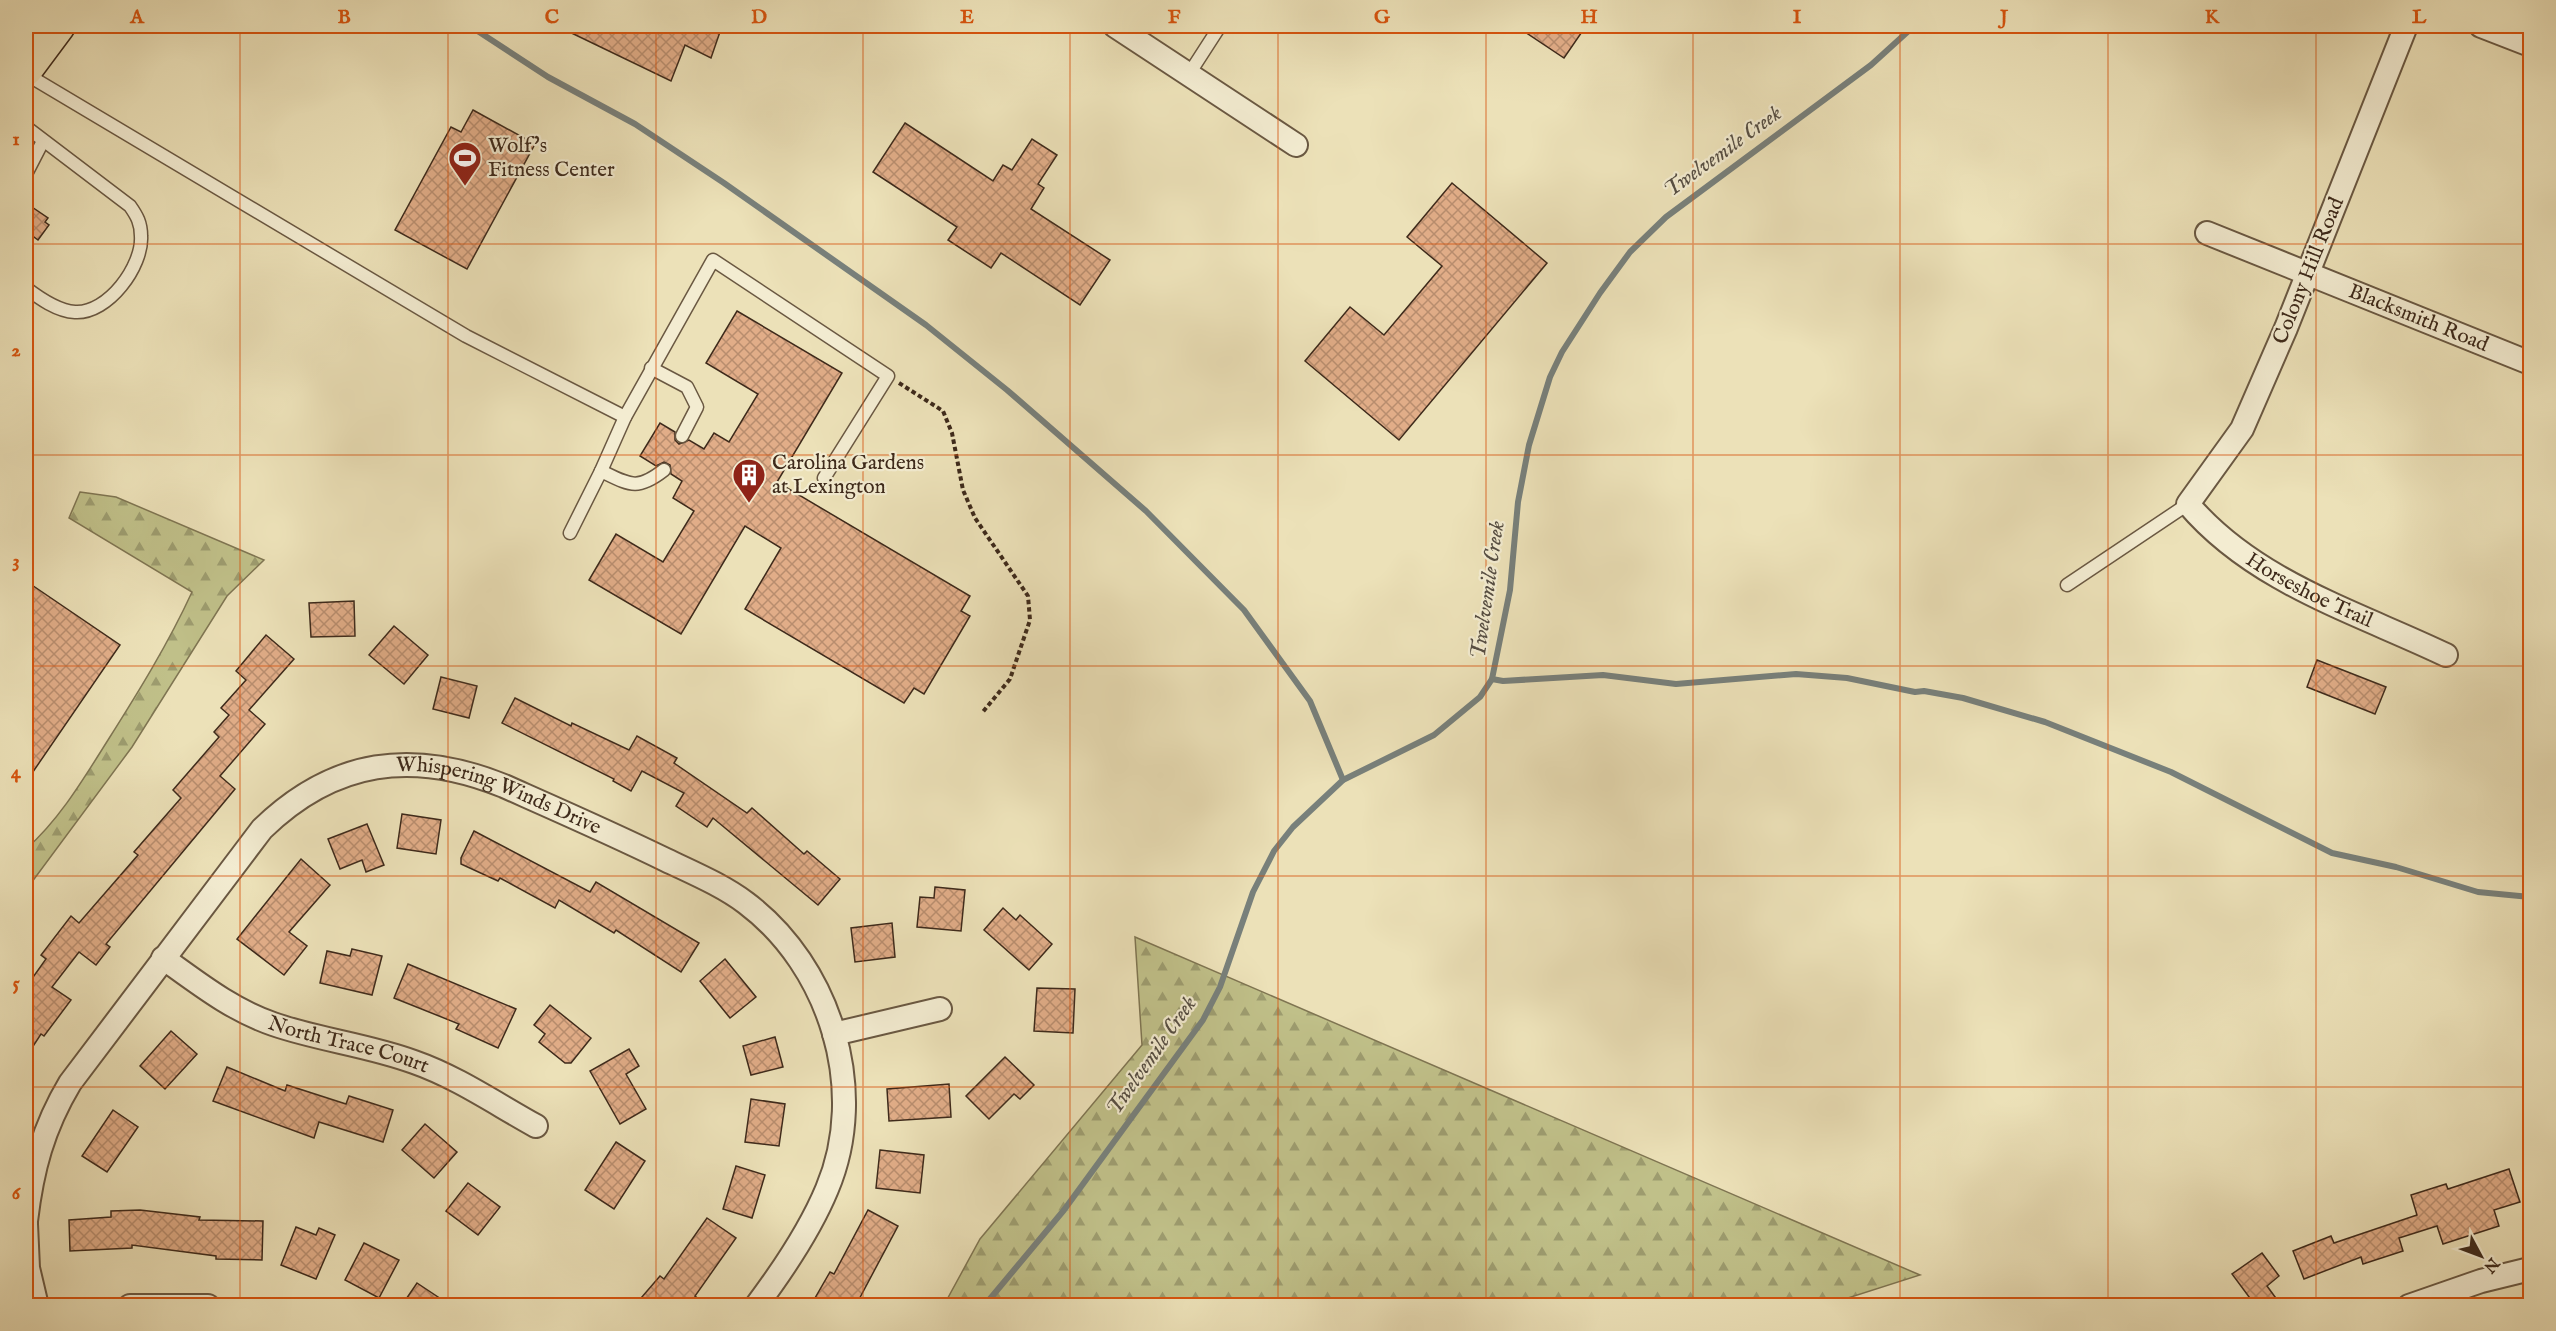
<svg xmlns="http://www.w3.org/2000/svg" width="2556" height="1331" viewBox="0 0 2556 1331" font-family="'IM FELL English',serif">
<defs>
<pattern id="forest-firs" width="22" height="20" patternUnits="userSpaceOnUse" patternTransform="scale(1.5)"><rect width="22" height="20" fill="#c0c089"/><path d="M5 1l3.5 6h-7zM16 11l3.5 6h-7z" fill="#9d9c6f"/></pattern>
<pattern id="building-cross-hatch" width="8" height="8" patternUnits="userSpaceOnUse" patternTransform="scale(1.5)"><rect width="8" height="8" fill="#e1ad88"/><path d="M0 0l8 8M0 8l8-8" fill="none" stroke="#b88d6e"/></pattern>
</defs>
<rect width="100%" height="100%" fill="#ece1b8"/>
<filter id="stains"><feTurbulence type="fractalNoise" baseFrequency=".00333" numOctaves="4"/><feColorMatrix values="0 0 0 0 .2 0 0 0 0 .09 0 0 0 0 .02 0 0 0 .5 -.17"/></filter>
<radialGradient id="worn" r=".72"><stop offset=".6" stop-color="#630" stop-opacity="0"/><stop offset="1" stop-color="#630" stop-opacity=".3"/></radialGradient>
<g fill="url(#forest-firs)" stroke="#7f7552" stroke-width="1.5">
<path d="M80 492 116 497 264 560 227 596 132 747 26 890V849C60 819 84 778 108 740 139 691 168 644 192 592L69 518Z"/>
<polygon points="1135,937 1920,1275 1823,1306 944,1305 980,1239 1142,1045"/>
</g>
<g fill="none" stroke-linecap="round" stroke-linejoin="round">
<g stroke="#78807b" stroke-width="6">
<polyline points="470,26 548,77 635,124 724,183 926,325 1007,390 1146,511 1244,610 1310,701 1343,780"/>
<polyline points="1492,679 1503,681 1603,675 1676,684 1796,674 1847,678 1915,692 1924,691 1963,698 2045,722 2171,772 2332,853 2396,867 2478,892 2530,897"/>
<polyline points="984,1306 1064,1210 1203,1020 1220,987 1253,892 1274,851 1293,827 1343,780 1434,735 1480,697 1492,679 1510,590 1518,502 1529,445 1550,377 1562,352 1600,293 1630,252 1666,217 1871,65 1914,26"/>
</g>
</g>
<g fill="url(#building-cross-hatch)" stroke="#3e2a1b" stroke-width="1.5">
<polygon points="557,26 722,26 711,58 685,45 671,81"/>
<polygon points="1516,26 1586,26 1564,58"/>
<polygon points="473,110 535,144 467,269 395,230 451,127 461,132"/>
<polygon points="905,123 993,181 1003,165 1012,170 1032,139 1057,155 1038,184 1044,188 1031,209 1110,260 1080,305 1001,253 991,268 948,240 957,227 873,172"/>
<polygon points="1452,183 1547,263 1399,440 1305,361 1350,307 1384,335 1442,266 1407,237"/>
<polygon points="26,203 48,218 45,222 49,225 38,240 26,231"/>
<polygon points="737,311 842,373 777,482 970,596 961,611 970,616 924,694 914,688 904,703 745,609 781,548 745,526 681,634 589,580 616,534 663,562 694,511 673,498 682,481 671,474 670,465 664,462 656,466 640,456 660,423 675,432 675,440 679,444 689,440 704,449 714,433 729,442 758,394 706,363"/>
<polygon points="26,581 120,645 26,782"/>
<polygon points="354,601 355,636 311,637 309,603"/>
<polygon points="394,626 428,655 404,684 369,655"/>
<polygon points="266,635 294,659 249,710 265,724 220,776 235,789 106,944 110,947 96,965 79,952 52,987 71,1000 44,1036 41,1034 26,1057 26,987 46,959 41,955 71,916 79,923 138,855 134,852 181,798 173,790 219,737 214,732 229,715 221,708 246,680 236,671"/>
<polygon points="2317,660 2386,687 2375,714 2307,687"/>
<polygon points="441,677 477,686 469,718 433,709"/>
<polygon points="515,698 571,726 572,723 629,750 637,736 677,758 674,763 747,813 752,808 804,854 807,851 840,879 818,905 713,818 707,827 676,806 684,793 642,771 631,791 613,781 614,779 502,723"/>
<polygon points="402,814 441,820 436,854 397,848"/>
<polygon points="367,824 384,865 366,872 362,860 340,869 328,839"/>
<polygon points="474,831 590,892 596,882 699,943 681,972 616,930 614,933 559,900 555,908 500,878 498,881 461,864 461,858"/>
<polygon points="301,859 330,885 289,932 307,946 284,975 237,939"/>
<polygon points="935,887 965,890 961,931 917,927 920,897 934,898"/>
<polygon points="1003,908 1016,920 1020,915 1052,944 1029,970 984,930"/>
<polygon points="892,923 895,957 855,962 851,928"/>
<polygon points="352,949 382,956 372,995 320,983 327,951 350,956"/>
<polygon points="725,959 756,997 730,1018 700,981"/>
<polygon points="408,964 516,1009 498,1048 456,1029 459,1024 394,998"/>
<polygon points="1037,988 1075,989 1073,1033 1034,1031"/>
<polygon points="550,1005 591,1038 571,1063 565,1063 539,1042 545,1034 534,1025"/>
<polygon points="171,1031 197,1054 165,1089 140,1066"/>
<polygon points="775,1037 783,1067 751,1075 743,1046"/>
<polygon points="629,1049 639,1066 626,1074 646,1109 620,1124 590,1071"/>
<polygon points="1005,1057 1034,1085 1020,1099 1014,1094 989,1119 966,1096"/>
<polygon points="227,1067 285,1091 287,1085 346,1104 349,1096 393,1110 383,1142 319,1122 314,1138 213,1101"/>
<polygon points="949,1084 951,1117 889,1121 887,1089"/>
<polygon points="751,1099 785,1104 779,1146 745,1142"/>
<polygon points="113,1110 138,1127 107,1172 82,1156"/>
<polygon points="425,1124 457,1152 434,1178 402,1150"/>
<polygon points="616,1142 645,1161 614,1209 585,1190"/>
<polygon points="880,1150 924,1155 920,1193 876,1188"/>
<polygon points="736,1166 765,1175 752,1218 723,1209"/>
<polygon points="2509,1169 2520,1202 2494,1210 2499,1226 2443,1244 2437,1226 2399,1238 2403,1251 2363,1264 2361,1257 2304,1279 2293,1251 2331,1236 2334,1243 2417,1215 2411,1195 2446,1184 2448,1189"/>
<polygon points="468,1183 500,1207 478,1235 446,1211"/>
<polygon points="140,1210 200,1217 199,1220 263,1221 262,1260 216,1259 216,1256 132,1245 132,1248 70,1251 69,1220 111,1217 111,1211"/>
<polygon points="868,1210 898,1226 856,1305 811,1305 830,1272 834,1274"/>
<polygon points="707,1218 736,1238 695,1296 706,1305 635,1305 660,1276 664,1279"/>
<polygon points="296,1227 316,1235 319,1228 335,1235 316,1279 281,1265"/>
<polygon points="364,1243 399,1260 379,1298 345,1280"/>
<polygon points="2262,1253 2279,1276 2267,1286 2281,1305 2255,1305 2232,1274"/>
<polygon points="417,1283 450,1305 402,1305"/>
</g>
<g fill="none" stroke-linecap="round" stroke-linejoin="round">
<g stroke="#6a5842" stroke-width="15">
<g id="service">
<polyline points="26,74 466,336 625,417"/>
<polyline points="1189,74 1220,26"/>
<path d="M26 127 130 206C137 216 141 223 141 236 143 266 108 314 75 312 57 311 39 298 26 288"/>
<polyline points="26,174 43,141"/>
<polyline points="651,368 687,387 697,407 682,436"/>
<polyline points="601,471 625,417 713,260 888,376 824,478"/>
<path d="M570 533 601 471C630 485 637 491 664 470"/>
<polyline points="2067,585 2188,504"/>
</g>
</g>
<g stroke="#6a5842" stroke-width="26">
<g id="minor">
<polyline points="1115,26 1296,145"/>
<path id="s1" d="M2406 26 2286 328 2242 429 2188 504C2254 582 2356 612 2446 655"/>
<polyline points="2481,26 2530,45"/>
<path id="s2" d="M2207 233 2530 363"/>
<path id="s3" d="M163 958C198 983 232 1010 273 1024 319 1040 368 1045 414 1062 457 1077 496 1104 536 1126"/>
<polyline points="834,1034 940,1009"/>
<path id="s4" d="M26 1221C32 1170 43 1128 70 1083L262 829C334 759 413 749 504 786 558 810 613 834 666 860 693 873 722 885 746 903 830 966 869 1090 827 1189 810 1230 783 1270 756 1306"/>
<polyline points="26,1224 28,1268 37,1306"/>
<polyline points="130,1306 208,1306"/>
<polyline points="2409,1306 2481,1281 2530,1269"/>
</g>
</g>
<g stroke="#3e2a1b" stroke-width="36">
<polyline id="primary" points="26,69 58,26"/>
</g>
<polyline stroke="#3e2a1b" stroke-width="4" stroke-dasharray="4.5 3" stroke-linecap="butt" points="899,383 943,411 952,433 963,490 975,518 1028,596 1030,620 1010,679 982,713"/>
<use href="#service" stroke="#f3ecd1" stroke-width="12"/>
<use href="#minor" stroke="#f3ecd1" stroke-width="22"/>
<use href="#primary" stroke="#ece1b8" stroke-width="33"/>
</g>
<path fill="none" stroke="#d7540e" stroke-width="1.5" stroke-opacity="0.55" d="M240 26V1306M448 26V1306M656 26V1306M863 26V1306M1070 26V1306M1278 26V1306M1486 26V1306M1693 26V1306M1900 26V1306M2108 26V1306M2316 26V1306M26 244H2530M26 455H2530M26 666H2530M26 876H2530M26 1087H2530"/>
<defs>
<g id="stadium-pin" transform="scale(1.725)"><path d="M0 17L-7.5 6A9.5 9.5 0 1 1 7.5 6Z" fill="#8f2418" stroke="#f3ecd1"/><path d="M0-5a6.5 5 0 1 0 0 10a6.5 5 0 1 0 0-10ZM-3.5-1.8h7v3.6h-7Z" fill="#fff"/></g>
<g id="building-pin" transform="scale(1.725)"><path d="M0 17L-7.5 6A9.5 9.5 0 1 1 7.5 6Z" fill="#8f2418" stroke="#f3ecd1"/><path d="M-4-6H4V6H1V3H-1V6H-4ZM-2.5-4.3h1.7v1.8h-1.7ZM.8-4.3h1.7v1.8H.8ZM-2.5-1h1.7V.8h-1.7ZM.8-1h1.7V.8H.8Z" fill="#fff"/></g>
</defs>
<g fill-rule="evenodd">
<use href="#stadium-pin" x="465" y="158"/>
<use href="#building-pin" x="749" y="475"/>
</g>
<g text-anchor="middle" dominant-baseline="central" stroke-width="4.5" stroke-linejoin="round" paint-order="stroke">
<g font-size="21" fill="#3e2a1b" stroke="#f3ecd1" text-anchor="start">
<text x="488" y="146">Wolf's<tspan x="488" dy="24">Fitness Center</tspan></text>
<text x="772" y="463">Carolina Gardens<tspan x="772" dy="24">at Lexington</tspan></text>
</g>
<g font-size="21" fill="#3e2a1b" stroke="#f3ecd1">
<text transform="translate(2309 271) rotate(-68)">Colony Hill Road</text>
<text stroke="none"><textPath href="#s2" startOffset="228">Blacksmith Road</textPath></text>
<text stroke="none"><textPath href="#s1" startOffset="678">Horseshoe Trail</textPath></text>
<text stroke="none"><textPath href="#s4" startOffset="724">Whispering Winds Drive</textPath></text>
<text stroke="none"><textPath href="#s3" startOffset="207">North Trace Court</textPath></text>
</g>
<g font-size="22" font-style="italic" fill="#564e43" stroke="#f3ecd1">
<text transform="translate(1723 152) rotate(-36)">Twelvemile Creek</text>
<text transform="translate(1488 590) rotate(-82)">Twelvemile Creek</text>
<text transform="translate(1152 1056) rotate(-55)">Twelvemile Creek</text>
</g>
</g>
<rect width="2556" height="1331" fill="none" stroke="#ece1b8" stroke-width="66"/>
<g transform="translate(2481 1256) rotate(131)" stroke="#f3ecd1" stroke-width="4.5" paint-order="stroke">
<path d="M0-4.5L10 22L0 15L-10 22Z" fill="#3e2a1b"/>
<text y="-9" font-size="16" font-weight="bold" text-anchor="middle" fill="#3e2a1b">N</text>
</g>
<rect x="33" y="33" width="2490" height="1265" fill="none" stroke="#d7540e" stroke-width="2"/>
<g font-size="20" text-anchor="middle" font-weight="bold" fill="#d7540e">
<text x="137" y="23">A</text>
<text x="344" y="23">B</text>
<text x="552" y="23">C</text>
<text x="759" y="23">D</text>
<text x="967" y="23">E</text>
<text x="1174" y="23">F</text>
<text x="1382" y="23">G</text>
<text x="1589" y="23">H</text>
<text x="1797" y="23">I</text>
<text x="2004" y="23">J</text>
<text x="2212" y="23">K</text>
<text x="2419" y="23">L</text>
<text x="16" y="145">1</text>
<text x="16" y="356">2</text>
<text x="16" y="567">3</text>
<text x="16" y="778">4</text>
<text x="16" y="989">5</text>
<text x="16" y="1199">6</text>
</g>
<rect width="100%" height="100%" filter="url(#stains)"/>
<rect width="100%" height="100%" fill="url(#worn)"/>
</svg>
